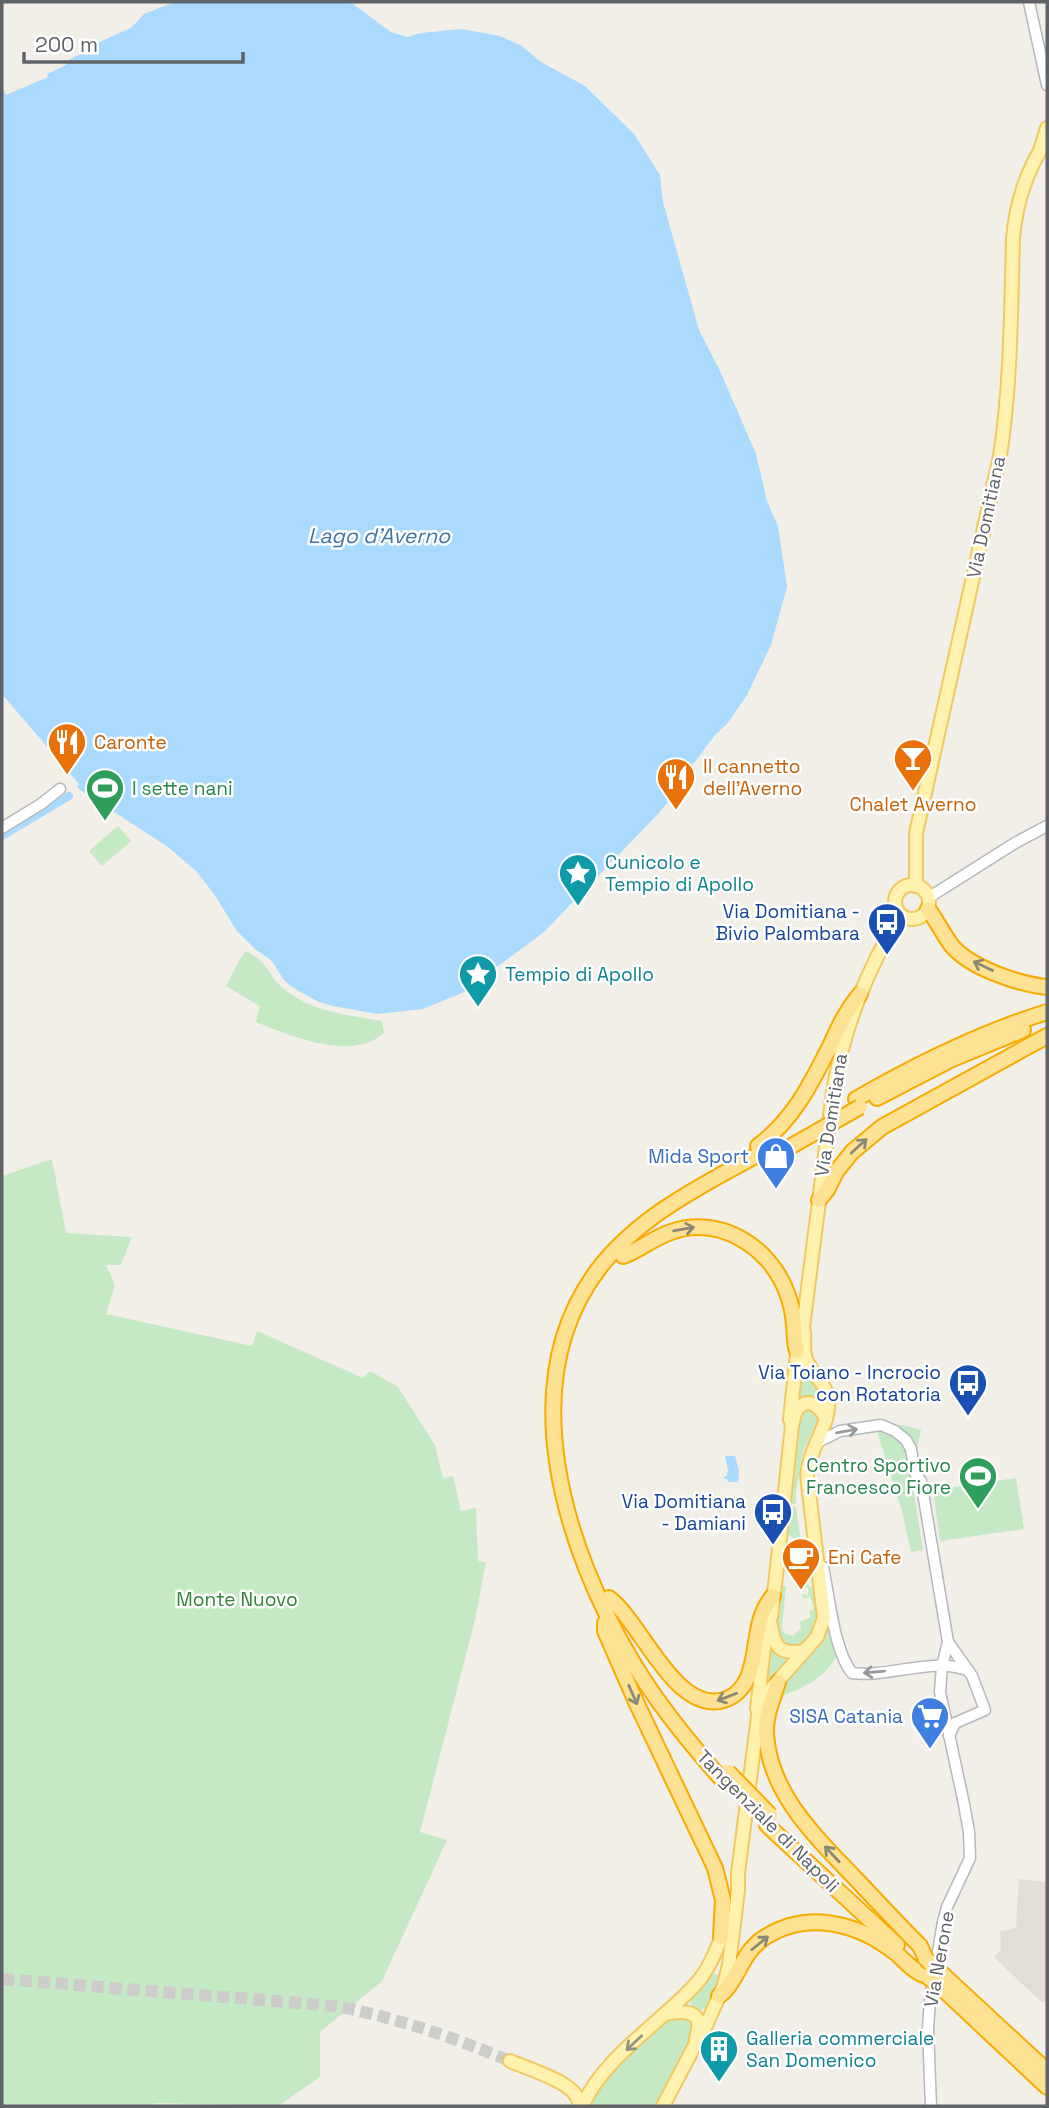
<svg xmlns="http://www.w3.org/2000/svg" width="1049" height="2108" viewBox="0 0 1049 2108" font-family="'Space Grotesk',sans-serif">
<rect width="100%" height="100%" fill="#f1efe8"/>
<polygon fill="#e1ded6" points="1019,1879 1047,1882 1047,2003 1040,2001 994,1957 1001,1949 1000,1931 1016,1928"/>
<g fill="#c5e8c5">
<polygon points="118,826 131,841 102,866 89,851"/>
<path d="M246 951C269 963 268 976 284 989 312 1012 348 1015 382 1021L384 1033C352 1062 291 1036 256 1022L260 1006 226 986 240 959Z"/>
<polygon points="52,1159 66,1233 132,1237 121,1265 106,1265 115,1285 106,1314 252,1346 257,1331 363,1378 370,1371 398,1387 435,1445 443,1478 453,1476 461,1511 476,1508 478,1561 486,1562 475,1620 420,1832 447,1840 382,1981 320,2032 320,2077 278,2106 154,2103 154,2106 2,2106 2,1176"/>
<polygon points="802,1364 820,1392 818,1397 813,1399 798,1396"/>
<polygon points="806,1408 811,1408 819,1416 818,1421 803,1451 796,1491 796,1504 790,1504 798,1420 800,1413"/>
<polygon points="903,1425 921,1430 916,1453 907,1434 895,1426"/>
<path d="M877 1431C890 1432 900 1438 907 1450L923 1550 911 1552 902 1511Z"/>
<polygon points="1016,1478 1024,1529 940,1541 933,1490"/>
<polygon points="789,1507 796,1507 801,1544 787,1533"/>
<path d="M805 1583 811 1587 817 1597 814 1600 815 1603 818 1602C818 1623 814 1643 792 1649L782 1643 776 1627 781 1585 786 1586 782 1628 784 1633 793 1636 801 1628 800 1622 811 1617 809 1611 814 1609 810 1596 804 1599 801 1594 808 1595V1588L804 1587Z"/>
<path d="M828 1631 837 1654C829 1676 798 1692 777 1697L792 1672 815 1648Z"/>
<polygon points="771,1646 784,1656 786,1662 765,1689 769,1647"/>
<polygon points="712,1973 718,1975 719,1981 708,2007 698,2011 693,2009 690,2000"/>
<path d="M675 2016 692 2018 695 2030 655 2106H588C609 2070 642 2040 675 2016Z"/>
</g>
<g fill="#aadaff">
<polygon points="175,2 350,2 391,32 407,37 421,33 462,29 500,36 522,46 541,62 585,86 634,134 660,175 663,202 699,330 720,371 756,454 767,501 778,526 787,587 771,645 747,695 727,724 715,735 694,763 683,772 671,798 657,815 544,932 462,993 423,1009 377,1014 333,1006 319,1002 292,987 284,980 271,960 255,949 237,931 214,894 196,871 168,847 79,789 77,786 79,784 2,694 2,87 6,95 48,77 47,74 66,65 67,61 96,46 95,44 131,28 144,14"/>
<polygon points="725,1456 735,1456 739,1470 738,1482 729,1482 727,1479 723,1478 727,1475 728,1470"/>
</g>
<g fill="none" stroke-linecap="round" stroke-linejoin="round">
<polyline stroke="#aadaff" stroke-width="8" points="2,836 69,796"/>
<path stroke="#ccccc8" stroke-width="12" stroke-dasharray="12 6" stroke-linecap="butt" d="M2 1979 336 2006C400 2019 450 2036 510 2061"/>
<g stroke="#b5b8bc" stroke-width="13">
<g id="minor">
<polyline points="1029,2 1047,85"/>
<polyline points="2,828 41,804 60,789"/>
<polyline points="928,898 1015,843 1047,826"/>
<polyline points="816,1443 840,1431 881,1425 895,1431 906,1440 911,1449 915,1473 921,1481 948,1642 942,1666 940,1692 964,1804 969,1832 970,1858 947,1907 943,1922 930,1999 928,2029 931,2106"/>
<path d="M823 1567C829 1595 834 1651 852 1673 886 1678 937 1656 969 1671"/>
<polyline points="948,1642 972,1676 985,1710 955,1723 949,1736"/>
</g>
</g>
<g stroke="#f2c960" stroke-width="16">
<g id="major">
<polyline points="1041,147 1047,128"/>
<circle cx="912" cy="902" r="17"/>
<path d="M916 886V833L1000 456C1011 384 1011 311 1013 238 1016 204 1027 168 1047 140"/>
<path d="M792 1425 790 1419 799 1335 803 1327 833 1092C843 1030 867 968 901 915"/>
<path d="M771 1625C774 1648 781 1655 804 1651"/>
<path d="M757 1709 766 1629 771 1617 776 1576 792 1425C794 1420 794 1413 798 1408 809 1396 821 1408 826 1419"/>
<path d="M665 2014C685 2010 706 2010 696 2038"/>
<path d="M510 2061C528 2069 575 2082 579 2102"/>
<path d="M584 2103C604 2058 661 2022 695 1985 710 1969 717 1948 725 1928"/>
<path d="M663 2106 695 2045 700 2039 724 1985 729 1965 738 1890V1873L758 1716 770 1690 817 1637 824 1618 807 1475C809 1454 820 1438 826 1419 835 1385 816 1383 806 1359 802 1349 806 1337 803 1327"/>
</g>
</g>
<g stroke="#f9ab00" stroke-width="18">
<g id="highway">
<path d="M928 909C937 921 943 934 952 946 971 968 1018 984 1047 987"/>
<polyline points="877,1098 950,1060 1023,1030"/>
<path d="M856 1099C917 1064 979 1033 1047 1012"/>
<path d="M758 1146C793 1120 811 1084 830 1046 839 1026 846 1011 860 994"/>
<polyline points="819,1200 827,1190 836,1172 852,1152 882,1127 1047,1036"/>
<path d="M623 1256C640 1250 653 1238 671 1232 719 1215 770 1246 787 1293 791 1303 793 1314 794 1324 795 1334 794 1342 797 1351"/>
<path d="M609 1598C641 1622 673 1709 720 1701 734 1698 742 1690 748 1677 759 1650 753 1619 773 1596"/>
<polyline points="605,1623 605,1631 636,1702 715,1868 723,1900 721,1937"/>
<path d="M778 1682C773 1700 765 1715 766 1734 770 1794 815 1836 854 1877 876 1900 898 1924 920 1946L926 1959"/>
<path d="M725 1783C691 1745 658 1705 632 1661 565 1549 511 1382 600 1267 645 1210 715 1179 777 1144"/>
<polyline points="767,1825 897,1945"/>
<polyline points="953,1984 1047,2071"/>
<polyline points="947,1993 1047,2087"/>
<path d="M719 1996C737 1983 740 1956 761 1940 805 1909 857 1922 897 1954 906 1962 915 1973 927 1976"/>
</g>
</g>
<use href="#minor" stroke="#fff" stroke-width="10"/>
<use href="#major" stroke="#fff2af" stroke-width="12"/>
<use href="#highway" stroke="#fde293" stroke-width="14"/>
<g stroke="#f9ab00" stroke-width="18" stroke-linecap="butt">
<g id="highway-bridge">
<polyline points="781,1152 860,1107"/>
<polyline points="728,1772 770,1815"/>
<polyline points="926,1959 953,1984"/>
<polyline points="927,1976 947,1993"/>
</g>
</g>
<use href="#highway-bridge" stroke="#fde293" stroke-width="14"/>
</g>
<defs><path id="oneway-shaft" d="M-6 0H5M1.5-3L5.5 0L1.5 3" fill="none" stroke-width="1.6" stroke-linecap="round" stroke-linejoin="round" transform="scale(1.75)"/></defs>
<g stroke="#8e8975">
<use href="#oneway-shaft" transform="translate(983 966) rotate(-154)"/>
<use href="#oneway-shaft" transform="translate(859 1146) rotate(-42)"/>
<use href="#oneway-shaft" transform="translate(684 1229) rotate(-10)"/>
<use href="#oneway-shaft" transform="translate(633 1695) rotate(66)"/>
<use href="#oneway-shaft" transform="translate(727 1697) rotate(159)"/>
<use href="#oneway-shaft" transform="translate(832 1854) rotate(-133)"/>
<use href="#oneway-shaft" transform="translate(760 1943) rotate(-39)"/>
</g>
<g stroke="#979a9d">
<use href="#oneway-shaft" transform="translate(847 1431) rotate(-10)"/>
<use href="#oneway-shaft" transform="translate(874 1672) rotate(175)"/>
</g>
<use stroke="#979581" href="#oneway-shaft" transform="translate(634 2043) rotate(137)"/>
<defs>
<g id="restaurant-pin" transform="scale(2.0125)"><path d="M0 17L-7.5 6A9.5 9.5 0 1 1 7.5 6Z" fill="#e8710a" stroke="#fff"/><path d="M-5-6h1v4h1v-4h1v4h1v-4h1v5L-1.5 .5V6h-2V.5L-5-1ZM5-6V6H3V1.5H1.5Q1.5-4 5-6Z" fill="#fff"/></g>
<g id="bar-pin" transform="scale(2.0125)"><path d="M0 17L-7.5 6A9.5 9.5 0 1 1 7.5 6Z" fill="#e8710a" stroke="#fff"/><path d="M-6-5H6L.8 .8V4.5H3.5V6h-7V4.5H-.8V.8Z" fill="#fff"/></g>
<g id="stadium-pin" transform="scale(2.0125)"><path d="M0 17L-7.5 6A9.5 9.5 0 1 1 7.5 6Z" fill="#2e9e5b" stroke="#fff"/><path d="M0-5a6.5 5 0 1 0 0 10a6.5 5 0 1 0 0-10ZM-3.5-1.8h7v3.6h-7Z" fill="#fff"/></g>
<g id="sight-pin" transform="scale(2.0125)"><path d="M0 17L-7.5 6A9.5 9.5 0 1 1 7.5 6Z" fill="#0f9aa8" stroke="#fff"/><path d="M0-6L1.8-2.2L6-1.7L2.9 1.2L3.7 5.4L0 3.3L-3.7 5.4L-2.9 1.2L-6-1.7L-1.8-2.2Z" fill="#fff"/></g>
<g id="bus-pin" transform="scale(2.0125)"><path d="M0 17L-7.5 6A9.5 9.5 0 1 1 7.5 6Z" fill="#1a4fb4" stroke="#fff"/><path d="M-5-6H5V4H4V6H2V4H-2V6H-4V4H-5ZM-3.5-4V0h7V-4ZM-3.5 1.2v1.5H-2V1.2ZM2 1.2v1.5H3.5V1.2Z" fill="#fff"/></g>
<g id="shop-pin" transform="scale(2.0125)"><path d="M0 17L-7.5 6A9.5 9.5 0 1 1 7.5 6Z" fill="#3f7fe0" stroke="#fff"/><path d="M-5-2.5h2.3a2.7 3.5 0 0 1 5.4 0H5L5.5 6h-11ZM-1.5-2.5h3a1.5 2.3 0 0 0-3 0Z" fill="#fff"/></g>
<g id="cafe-pin" transform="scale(2.0125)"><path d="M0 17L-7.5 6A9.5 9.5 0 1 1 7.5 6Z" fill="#e8710a" stroke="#fff"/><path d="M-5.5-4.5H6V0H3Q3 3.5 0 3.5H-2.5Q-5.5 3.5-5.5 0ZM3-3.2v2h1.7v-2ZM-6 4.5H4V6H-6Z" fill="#fff"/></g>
<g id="supermarket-pin" transform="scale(2.0125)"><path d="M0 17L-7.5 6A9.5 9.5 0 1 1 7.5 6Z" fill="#3f7fe0" stroke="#fff"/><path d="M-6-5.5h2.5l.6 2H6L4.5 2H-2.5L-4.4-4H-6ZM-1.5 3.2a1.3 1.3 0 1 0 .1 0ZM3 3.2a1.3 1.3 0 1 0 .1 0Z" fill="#fff"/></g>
<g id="building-pin" transform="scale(2.0125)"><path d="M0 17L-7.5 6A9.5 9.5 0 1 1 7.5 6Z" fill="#0f9aa8" stroke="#fff"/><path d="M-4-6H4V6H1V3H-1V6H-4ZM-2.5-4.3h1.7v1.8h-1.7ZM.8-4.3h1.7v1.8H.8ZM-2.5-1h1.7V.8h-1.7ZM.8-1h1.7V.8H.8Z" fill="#fff"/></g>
</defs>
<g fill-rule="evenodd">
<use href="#restaurant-pin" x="67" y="742"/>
<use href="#bar-pin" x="913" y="758"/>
<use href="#restaurant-pin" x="676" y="777"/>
<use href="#stadium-pin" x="105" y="788"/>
<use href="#sight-pin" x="578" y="873"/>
<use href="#bus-pin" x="887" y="922"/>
<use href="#sight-pin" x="478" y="974"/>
<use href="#shop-pin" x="776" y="1156"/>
<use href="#bus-pin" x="968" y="1383"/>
<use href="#stadium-pin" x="978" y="1476"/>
<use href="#bus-pin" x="773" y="1512"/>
<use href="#cafe-pin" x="801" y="1557"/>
<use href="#supermarket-pin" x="930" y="1716"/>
<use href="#building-pin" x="719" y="2049"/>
</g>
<g text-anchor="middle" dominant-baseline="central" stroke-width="5" stroke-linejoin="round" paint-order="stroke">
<g font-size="19" fill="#5f6368" stroke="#fff">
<text transform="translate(986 517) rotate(-78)">Via Domitiana</text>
<text transform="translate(831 1115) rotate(-81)">Via Domitiana</text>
<text transform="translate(768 1821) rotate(45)">Tangenziale di Napoli</text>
<text transform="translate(939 1959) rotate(-80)">Via Nerone</text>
</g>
<g font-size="19" fill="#c56008" stroke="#fff" text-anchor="start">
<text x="94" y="742">Caronte</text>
<text x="703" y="766">Il cannetto<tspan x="703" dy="22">dell'Averno</tspan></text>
<text x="913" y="804" text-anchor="middle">Chalet Averno</text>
<text x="828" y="1557">Eni Cafe</text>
</g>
<g font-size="19" fill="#27864d" stroke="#fff" text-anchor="start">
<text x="132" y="788">I sette nani</text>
<text x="951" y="1465" text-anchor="end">Centro Sportivo<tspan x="951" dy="22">Francesco Fiore</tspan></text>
</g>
<g font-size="19" fill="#0d838f" stroke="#fff" text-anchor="start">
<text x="605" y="862">Cunicolo e<tspan x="605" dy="22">Tempio di Apollo</tspan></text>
<text x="505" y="974">Tempio di Apollo</text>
<text x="746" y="2038">Galleria commerciale<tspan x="746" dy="22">San Domenico</tspan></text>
</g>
<g font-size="19" fill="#164399" stroke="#fff" text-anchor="end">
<text x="860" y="911">Via Domitiana -<tspan x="860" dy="22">Bivio Palombara</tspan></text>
<text x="941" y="1372">Via Toiano - Incrocio<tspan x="941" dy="22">con Rotatoria</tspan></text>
<text x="746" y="1501">Via Domitiana<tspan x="746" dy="22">- Damiani</tspan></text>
</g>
<g font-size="19" fill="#366cbe" stroke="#fff" text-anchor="end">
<text x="749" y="1156">Mida Sport</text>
<text x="903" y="1716">SISA Catania</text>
</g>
<g font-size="19" fill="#348238" stroke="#fff">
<text x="237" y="1599">Monte Nuovo</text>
</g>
<g font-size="21" font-style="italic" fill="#4174aa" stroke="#fff">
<text x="379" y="535">Lago d'Averno</text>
</g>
</g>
<rect width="1049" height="2108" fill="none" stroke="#5f6368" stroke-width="7"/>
<path d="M24 52v10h219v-10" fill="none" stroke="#5f6368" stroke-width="3.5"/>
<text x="35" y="52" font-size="21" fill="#5f6368" stroke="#ffffff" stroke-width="5" paint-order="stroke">200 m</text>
</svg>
